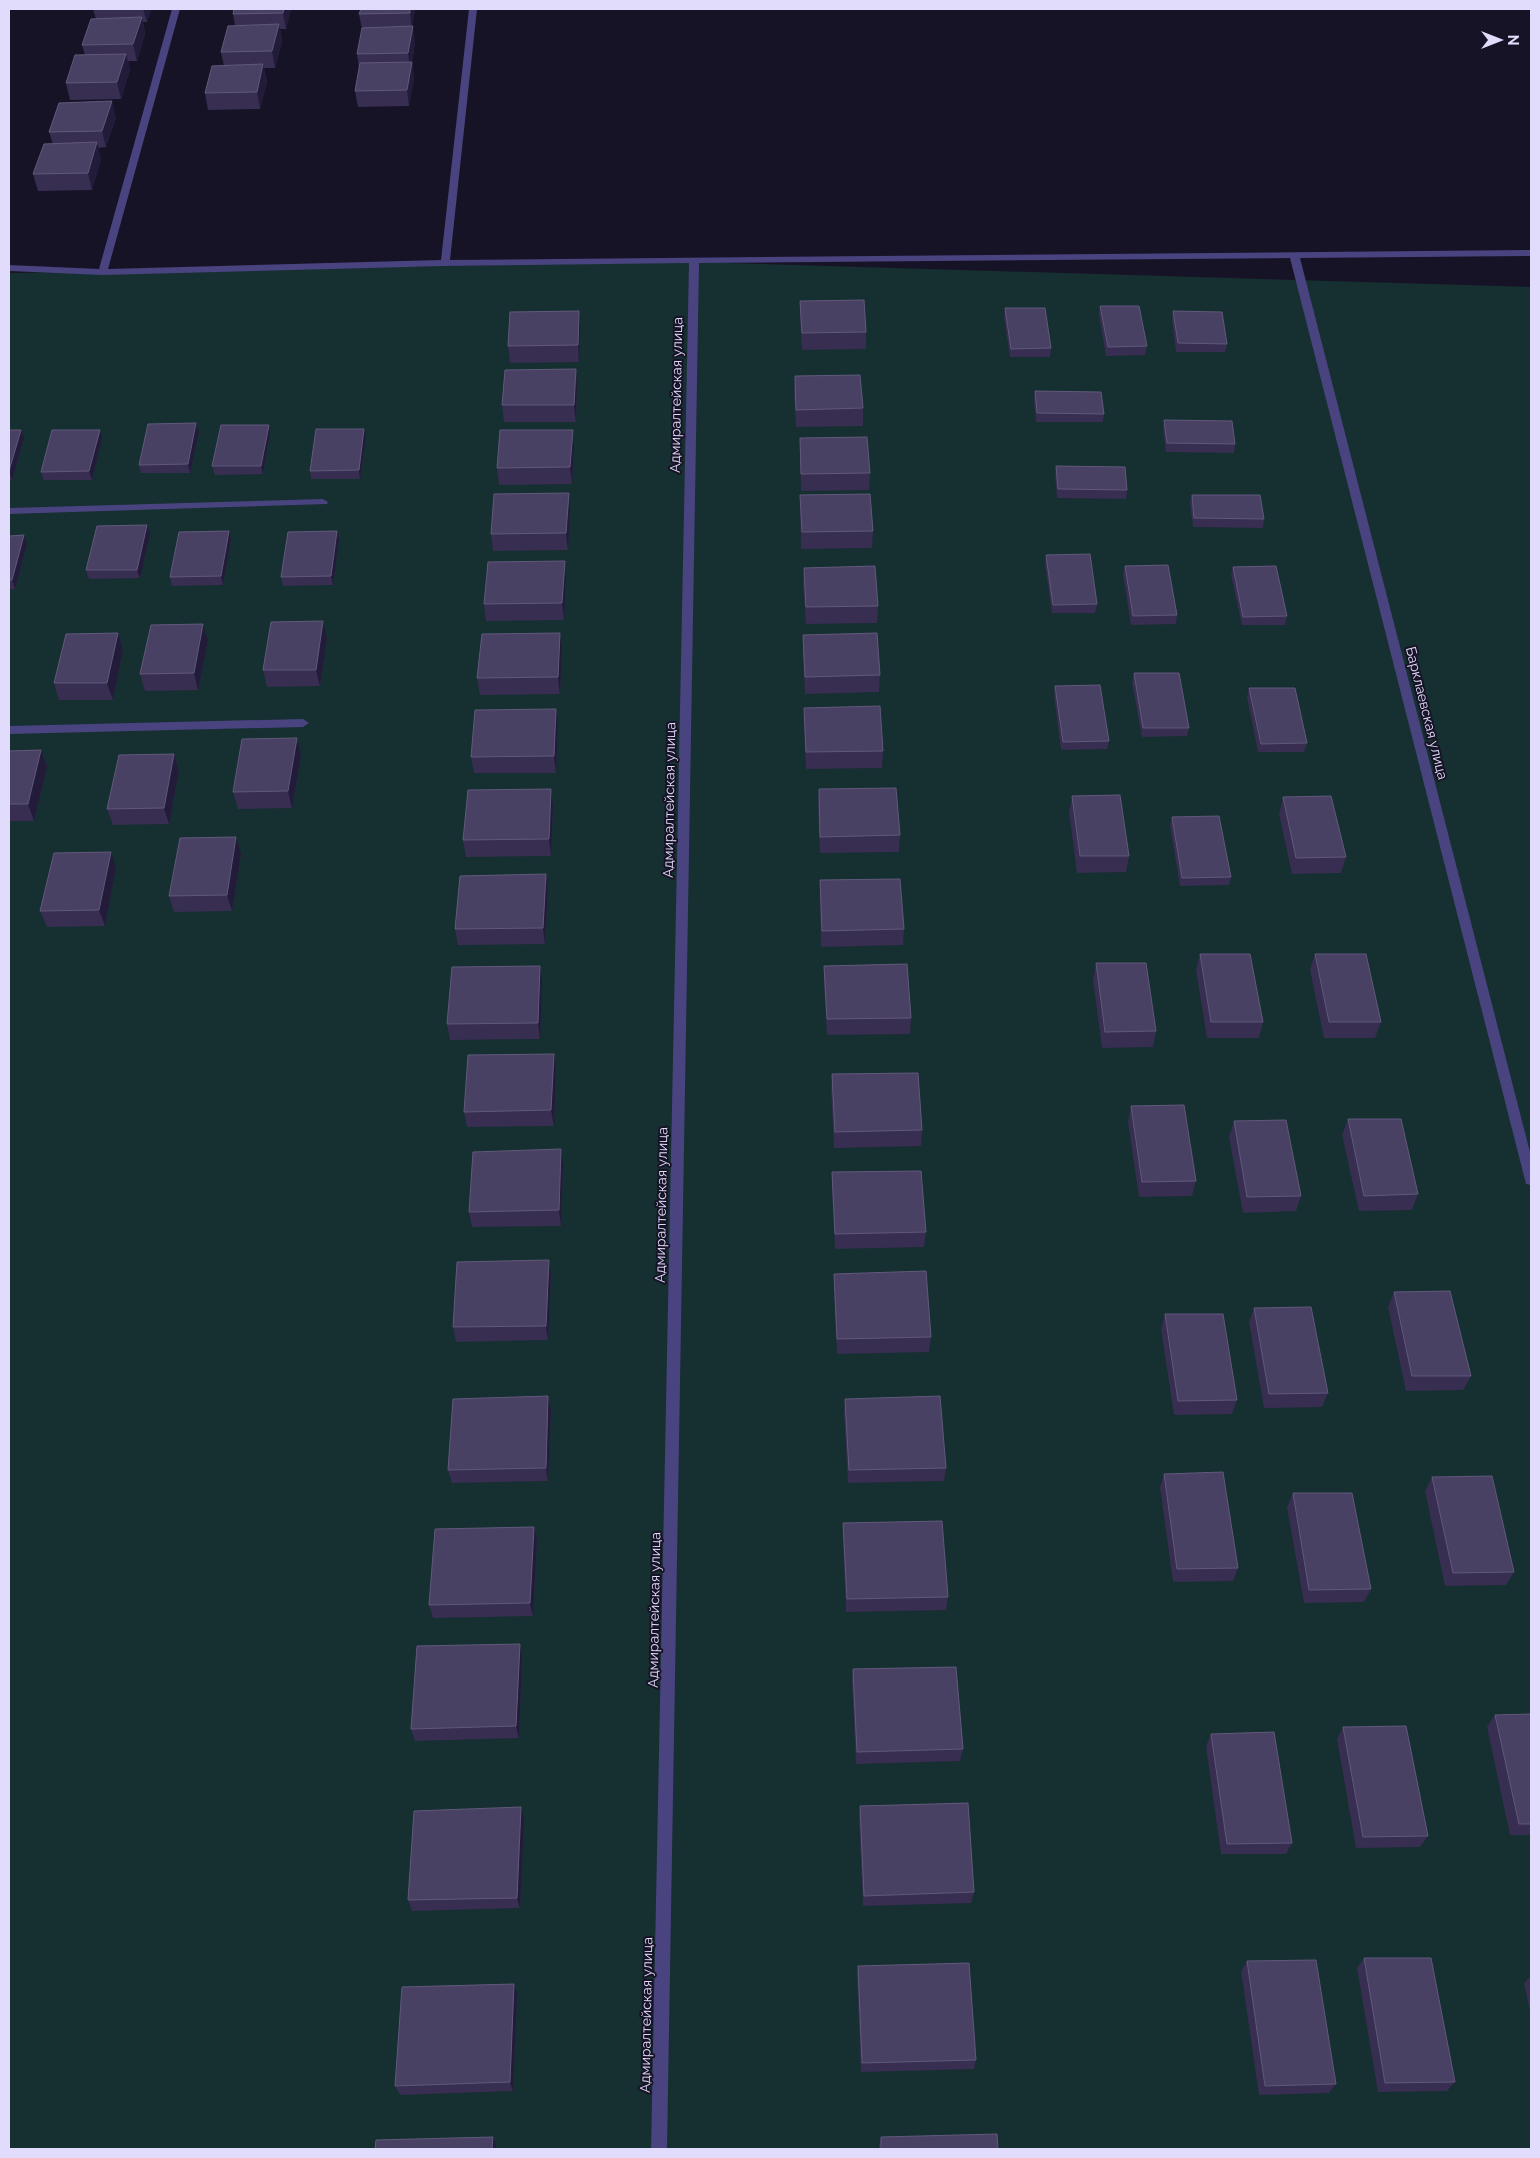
<svg xmlns="http://www.w3.org/2000/svg" width="1540" height="2158" viewBox="0 0 1540 2158" font-family="Raleway,sans-serif">
<rect width="100%" height="100%" fill="#171326"/>
<polygon fill="#162f30" points="694,262 1531,287 1531,2149 9,2149 9,273"/>
<g fill="none" stroke-linecap="round" stroke-linejoin="round">
<g fill="#494380" fill-rule="evenodd">
<polygon points="172,9 180,9 108,269 441,260 469,9 477,9 450,260 1531,250 1531,256 1300,258 1531,1156 1531,1185 1526,1184 1525,1180 1290,258 699,263 667,2149 651,2149 689,263 445,266 103,275 9,271 9,265 99,269"/>
<polygon points="323,499 328,502 327,504 9,514 9,508"/>
<polygon points="303,719 309,723 303,727 9,734 9,726"/>
</g>
</g>
<g fill="#372e52">
<polygon points="93,9 151,9 147,22 143,22 145,34 137,61 128,61 130,70 121,99 70,100 66,83 85,55 82,45 96,19"/>
<polygon points="234,9 291,9 286,29 280,29 282,41 275,68 264,68 267,81 260,109 208,110 205,93 224,66 221,52 235,25 233,14"/>
<polygon points="415,9 412,26 415,43 412,62 414,78 409,106 358,107 355,91 359,68 357,54 362,29 359,14"/>
<polygon points="116,118 106,147 98,148 101,159 92,190 38,191 33,174 53,144 49,132"/>
<polygon points="800,301 866,332 866,349 802,350 800,318"/>
<polygon points="1100,306 1147,346 1145,355 1106,356 1099,315"/>
<polygon points="1005,308 1051,348 1050,357 1010,357 1004,317"/>
<polygon points="1173,311 1227,344 1225,352 1176,352 1172,320"/>
<polygon points="580,329 579,362 510,363 508,346"/>
<polygon points="576,369 577,386 576,422 504,422 502,405"/>
<polygon points="795,376 863,408 863,426 796,427 794,393"/>
<polygon points="1035,391 1104,414 1103,422 1036,422 1034,400"/>
<polygon points="1164,420 1235,444 1234,453 1166,452 1163,429"/>
<polygon points="196,423 199,432 190,473 141,473 139,465"/>
<polygon points="9,430 24,438 12,480 9,480"/>
<polygon points="573,430 574,447 572,484 499,485 497,468"/>
<polygon points="270,433 263,474 215,475 212,466"/>
<polygon points="366,437 360,479 311,479 310,471"/>
<polygon points="102,438 92,480 44,480 41,472"/>
<polygon points="800,438 870,473 869,490 801,491"/>
<polygon points="1056,466 1127,490 1126,499 1057,498 1055,475"/>
<polygon points="800,495 873,531 872,548 801,549"/>
<polygon points="1192,495 1264,519 1263,528 1193,527 1190,503"/>
<polygon points="570,510 568,550 493,551 491,534"/>
<polygon points="337,531 339,540 333,585 283,586 281,577"/>
<polygon points="150,534 140,578 89,579 86,570"/>
<polygon points="9,536 27,544 15,589 9,589"/>
<polygon points="231,540 223,585 172,586 170,577"/>
<polygon points="1046,555 1097,604 1095,613 1052,613 1045,564"/>
<polygon points="565,561 566,578 564,620 486,621 484,604"/>
<polygon points="1125,566 1177,615 1176,624 1131,625 1123,574"/>
<polygon points="1233,567 1287,616 1285,625 1242,625 1231,575"/>
<polygon points="804,568 878,606 877,623 806,624 803,585"/>
<polygon points="118,633 123,650 113,700 59,700 54,683"/>
<polygon points="803,635 880,675 879,692 805,694 803,652"/>
<polygon points="327,638 320,686 267,687 263,670"/>
<polygon points="208,641 198,690 145,691 140,674"/>
<polygon points="562,650 560,694 480,695 477,678"/>
<polygon points="1134,673 1189,728 1187,736 1142,737 1132,682"/>
<polygon points="1055,686 1109,741 1107,749 1061,750 1054,695"/>
<polygon points="1249,688 1307,743 1304,752 1258,752 1247,697"/>
<polygon points="804,708 883,751 882,768 806,769 804,725"/>
<polygon points="556,709 558,726 556,773 474,773 471,757"/>
<polygon points="41,750 47,767 34,821 9,821 9,751"/>
<polygon points="174,754 179,771 169,824 113,825 107,809"/>
<polygon points="301,755 292,808 238,809 233,792"/>
<polygon points="551,789 553,806 551,856 466,857 463,840"/>
<polygon points="819,789 900,835 899,852 820,853 818,806"/>
<polygon points="1072,796 1129,856 1126,872 1077,873 1069,812"/>
<polygon points="1283,797 1346,857 1341,873 1292,874 1279,814"/>
<polygon points="1172,817 1231,877 1229,885 1180,886 1170,825"/>
<polygon points="241,854 232,911 174,912 169,896"/>
<polygon points="116,868 105,926 47,927 40,911"/>
<polygon points="546,874 548,891 545,944 458,945 455,929"/>
<polygon points="820,880 904,929 903,945 821,947 820,897"/>
<polygon points="1200,954 1263,1022 1259,1038 1207,1038 1196,970"/>
<polygon points="1315,954 1381,1022 1375,1038 1324,1038 1310,970"/>
<polygon points="1096,963 1156,1031 1153,1047 1102,1048 1093,980"/>
<polygon points="824,966 911,1018 910,1034 827,1035 824,982"/>
<polygon points="542,982 540,1039 450,1040 447,1024"/>
<polygon points="556,1069 554,1126 467,1127 464,1112"/>
<polygon points="832,1074 922,1130 921,1146 834,1148 831,1090"/>
<polygon points="1131,1106 1196,1181 1192,1196 1139,1197 1128,1122"/>
<polygon points="1348,1119 1418,1194 1412,1210 1359,1211 1342,1135"/>
<polygon points="1234,1121 1301,1196 1296,1211 1243,1213 1229,1137"/>
<polygon points="563,1165 561,1226 472,1227 469,1212"/>
<polygon points="832,1172 926,1232 924,1247 835,1249 832,1188"/>
<polygon points="834,1274 931,1337 929,1352 837,1354 834,1289"/>
<polygon points="551,1275 548,1340 456,1342 453,1327"/>
<polygon points="1394,1292 1471,1376 1463,1390 1406,1391 1388,1307"/>
<polygon points="1254,1308 1328,1393 1322,1407 1264,1408 1249,1322"/>
<polygon points="1165,1314 1237,1400 1232,1414 1174,1415 1161,1329"/>
<polygon points="548,1396 551,1411 548,1481 452,1483 448,1470"/>
<polygon points="845,1399 946,1468 944,1481 848,1483 844,1413"/>
<polygon points="1164,1474 1238,1568 1233,1581 1173,1582 1160,1487"/>
<polygon points="1432,1477 1514,1572 1506,1585 1445,1586 1425,1491"/>
<polygon points="1293,1493 1371,1589 1364,1602 1304,1603 1287,1507"/>
<polygon points="843,1523 948,1597 946,1610 846,1612 843,1537"/>
<polygon points="534,1527 537,1540 533,1616 433,1618 429,1605"/>
<polygon points="522,1657 519,1738 415,1741 411,1729"/>
<polygon points="853,1669 963,1749 960,1761 856,1764 852,1681"/>
<polygon points="1531,1714 1531,1835 1510,1835 1487,1727 1495,1715"/>
<polygon points="1343,1727 1428,1836 1420,1847 1356,1848 1337,1739"/>
<polygon points="1211,1734 1292,1843 1286,1854 1221,1854 1206,1746"/>
<polygon points="860,1806 974,1892 971,1903 863,1906 859,1817"/>
<polygon points="521,1807 524,1819 520,1908 412,1911 408,1900"/>
<polygon points="1364,1958 1455,2082 1447,2091 1378,2092 1357,1968"/>
<polygon points="1247,1961 1336,2084 1329,2093 1259,2095 1241,1971"/>
<polygon points="858,1966 976,2060 974,2069 861,2072 857,1975"/>
<polygon points="1531,1976 1531,2016 1524,1983"/>
<polygon points="517,1994 513,2091 400,2095 395,2086"/>
<polygon points="881,2137 998,2149 879,2149 879,2145"/>
</g>
<g fill="#221b39">
<polygon points="143,9 151,9 147,22"/>
<polygon points="284,9 291,9 286,29 283,13"/>
<polygon points="410,9 415,9 412,30 410,13"/>
<polygon points="142,17 145,34 137,61 133,44"/>
<polygon points="279,24 282,41 275,68 272,51"/>
<polygon points="413,26 415,43 412,62 414,78 409,106 407,90 410,70 408,53"/>
<polygon points="126,54 130,70 121,99 117,82"/>
<polygon points="263,64 267,81 260,109 257,92"/>
<polygon points="112,101 116,118 106,147 102,131"/>
<polygon points="97,142 101,159 92,190 88,173"/>
<polygon points="579,311 580,329 579,362 578,345"/>
<polygon points="576,369 577,386 576,422 574,405"/>
<polygon points="196,423 199,432 190,473 188,464"/>
<polygon points="269,425 270,433 263,474 261,466"/>
<polygon points="364,429 366,437 360,479 359,470"/>
<polygon points="21,430 24,438 12,480 9,471"/>
<polygon points="100,430 102,438 92,480 89,471"/>
<polygon points="573,430 574,447 572,484 570,467"/>
<polygon points="569,493 570,510 568,550 566,533"/>
<polygon points="147,525 150,534 140,578 137,570"/>
<polygon points="229,531 231,540 223,585 221,576"/>
<polygon points="337,531 339,540 333,585 331,576"/>
<polygon points="24,535 27,544 15,589 12,580"/>
<polygon points="565,561 566,578 564,620 562,603"/>
<polygon points="323,621 327,638 320,686 316,670"/>
<polygon points="203,624 208,641 198,690 194,673"/>
<polygon points="118,633 123,650 113,700 107,683"/>
<polygon points="560,633 562,650 560,694 558,677"/>
<polygon points="556,709 558,726 556,773 554,756"/>
<polygon points="297,738 301,755 292,808 288,791"/>
<polygon points="41,750 47,767 34,821 28,804"/>
<polygon points="174,754 179,771 169,824 164,808"/>
<polygon points="551,789 553,806 551,856 549,839"/>
<polygon points="236,837 241,854 232,911 227,895"/>
<polygon points="111,852 116,868 105,926 99,910"/>
<polygon points="546,874 548,891 545,944 543,928"/>
<polygon points="540,966 542,982 540,1039 538,1023"/>
<polygon points="554,1054 556,1069 554,1126 551,1110"/>
<polygon points="561,1149 563,1165 561,1226 559,1210"/>
<polygon points="549,1260 551,1275 548,1340 546,1326"/>
<polygon points="548,1396 551,1411 548,1481 546,1468"/>
<polygon points="534,1527 537,1540 533,1616 530,1603"/>
<polygon points="520,1644 522,1657 519,1738 516,1726"/>
<polygon points="521,1807 524,1819 520,1908 517,1898"/>
<polygon points="514,1984 517,1994 513,2091 510,2082"/>
<polygon points="493,2137 496,2145 496,2149 492,2149"/>
</g>
<g fill="#494164" stroke="#61597c">
<polygon points="234,9 284,9 283,13 233,14"/>
<polygon points="361,9 410,9 410,13 359,14"/>
<polygon points="142,17 133,44 82,45 91,19"/>
<polygon points="279,24 272,51 221,52 228,26"/>
<polygon points="413,26 408,53 357,54 362,28"/>
<polygon points="126,54 117,82 66,83 75,55"/>
<polygon points="412,62 407,90 355,91 360,63"/>
<polygon points="263,64 257,92 205,93 212,66"/>
<polygon points="112,101 102,131 49,132 59,103"/>
<polygon points="97,142 88,173 33,174 44,144"/>
<polygon points="864,300 866,332 802,333 800,301"/>
<polygon points="1100,306 1139,306 1147,346 1108,347"/>
<polygon points="1005,308 1045,308 1051,348 1011,349"/>
<polygon points="579,311 578,345 508,346 510,312"/>
<polygon points="1173,311 1222,312 1227,344 1178,343"/>
<polygon points="576,369 574,405 502,405 505,370"/>
<polygon points="860,375 863,408 796,410 795,376"/>
<polygon points="1035,391 1101,392 1104,414 1037,413"/>
<polygon points="1164,420 1232,421 1235,444 1167,443"/>
<polygon points="196,423 188,464 139,465 148,424"/>
<polygon points="221,425 269,425 261,466 212,466"/>
<polygon points="316,429 364,429 359,470 310,471"/>
<polygon points="9,430 21,430 9,471"/>
<polygon points="52,430 100,430 89,471 41,472"/>
<polygon points="500,430 573,430 570,467 497,468"/>
<polygon points="867,437 870,473 801,474 800,438"/>
<polygon points="1056,466 1125,467 1127,490 1058,489"/>
<polygon points="569,493 566,533 491,534 494,494"/>
<polygon points="870,494 873,531 802,532 800,495"/>
<polygon points="1192,495 1260,495 1264,519 1194,518"/>
<polygon points="147,525 137,570 86,570 97,526"/>
<polygon points="229,531 221,576 170,577 179,532"/>
<polygon points="337,531 331,576 281,577 288,532"/>
<polygon points="24,535 12,580 9,580 9,536"/>
<polygon points="1090,554 1097,604 1053,605 1046,555"/>
<polygon points="565,561 562,603 484,604 488,562"/>
<polygon points="1168,565 1177,615 1133,616 1125,566"/>
<polygon points="875,566 878,606 806,607 804,568"/>
<polygon points="1276,566 1287,616 1243,617 1233,567"/>
<polygon points="323,621 316,670 263,670 271,622"/>
<polygon points="203,624 194,673 140,674 151,625"/>
<polygon points="118,633 107,683 54,683 66,634"/>
<polygon points="560,633 558,677 477,678 482,634"/>
<polygon points="877,633 880,675 805,677 803,635"/>
<polygon points="1134,673 1179,673 1189,728 1143,728"/>
<polygon points="1100,685 1109,741 1063,742 1055,686"/>
<polygon points="1249,688 1295,688 1307,743 1261,744"/>
<polygon points="880,706 883,751 806,752 804,708"/>
<polygon points="556,709 554,756 471,757 475,710"/>
<polygon points="297,738 288,791 233,792 242,739"/>
<polygon points="41,750 28,804 9,804 9,751"/>
<polygon points="174,754 164,808 107,809 119,755"/>
<polygon points="896,788 900,835 820,837 819,789"/>
<polygon points="551,789 549,839 463,840 468,790"/>
<polygon points="1120,795 1129,856 1080,856 1072,796"/>
<polygon points="1331,796 1346,857 1296,858 1283,797"/>
<polygon points="1219,816 1231,877 1182,878 1172,817"/>
<polygon points="236,837 227,895 169,896 180,838"/>
<polygon points="111,852 99,910 40,911 54,853"/>
<polygon points="546,874 543,928 455,929 460,876"/>
<polygon points="900,879 904,929 822,931 820,880"/>
<polygon points="1200,954 1250,954 1263,1022 1211,1022"/>
<polygon points="1315,954 1366,954 1381,1022 1329,1022"/>
<polygon points="1096,963 1146,963 1156,1031 1105,1032"/>
<polygon points="907,964 911,1018 827,1019 824,966"/>
<polygon points="540,966 538,1023 447,1024 452,967"/>
<polygon points="554,1054 551,1110 464,1112 468,1055"/>
<polygon points="918,1073 922,1130 835,1132 832,1074"/>
<polygon points="1184,1105 1196,1181 1142,1182 1131,1106"/>
<polygon points="1348,1119 1401,1119 1418,1194 1364,1196"/>
<polygon points="1286,1120 1301,1196 1247,1197 1234,1121"/>
<polygon points="561,1149 559,1210 469,1212 473,1152"/>
<polygon points="921,1171 926,1232 835,1234 832,1172"/>
<polygon points="549,1260 546,1326 453,1327 457,1262"/>
<polygon points="926,1271 931,1337 837,1339 834,1274"/>
<polygon points="1450,1291 1471,1376 1412,1376 1394,1292"/>
<polygon points="1311,1307 1328,1393 1269,1394 1254,1308"/>
<polygon points="1165,1314 1223,1314 1237,1400 1178,1401"/>
<polygon points="548,1396 546,1468 448,1470 453,1399"/>
<polygon points="940,1396 946,1468 849,1470 845,1399"/>
<polygon points="1223,1472 1238,1568 1177,1569 1164,1474"/>
<polygon points="1492,1476 1514,1572 1453,1573 1432,1477"/>
<polygon points="1293,1493 1352,1493 1371,1589 1309,1590"/>
<polygon points="942,1521 948,1597 847,1599 843,1523"/>
<polygon points="534,1527 530,1603 429,1605 435,1529"/>
<polygon points="520,1644 516,1726 411,1729 417,1646"/>
<polygon points="956,1667 963,1749 857,1752 853,1669"/>
<polygon points="1531,1714 1531,1824 1519,1824 1495,1715"/>
<polygon points="1406,1726 1428,1836 1363,1837 1343,1727"/>
<polygon points="1274,1732 1292,1843 1227,1844 1211,1734"/>
<polygon points="968,1803 974,1892 864,1896 860,1806"/>
<polygon points="521,1807 517,1898 408,1900 414,1811"/>
<polygon points="1364,1958 1431,1958 1455,2082 1385,2083"/>
<polygon points="1316,1960 1336,2084 1265,2086 1247,1961"/>
<polygon points="969,1963 976,2060 862,2063 858,1966"/>
<polygon points="514,1984 510,2082 395,2086 402,1987"/>
<polygon points="997,2134 998,2149 881,2149 881,2137"/>
<polygon points="493,2137 492,2149 375,2149 376,2140"/>
</g>
<g text-anchor="middle" dominant-baseline="central" stroke-width="4" stroke-linejoin="round" paint-order="stroke">
<g font-size="14" fill="#e1dcfb" stroke="#171326">
<text transform="translate(676 395) rotate(-89)">Адмиралтейская улица</text>
<text transform="translate(1427 713) rotate(76)">Барклаевская улица</text>
<text transform="translate(669 800) rotate(-89)">Адмиралтейская улица</text>
<text transform="translate(661 1205) rotate(-89)">Адмиралтейская улица</text>
<text transform="translate(654 1610) rotate(-89)">Адмиралтейская улица</text>
<text transform="translate(646 2015) rotate(-89)">Адмиралтейская улица</text>
</g>
</g>
<rect width="1540" height="2158" fill="none" stroke="#e1dcfb" stroke-width="20"/>
<g transform="translate(1500 40) rotate(90)" stroke="#171326" stroke-width="4" paint-order="stroke">
<path d="M0-4L9 19L0 12L-9 19Z" fill="#e1dcfb"/>
<text y="-8" font-size="14" font-weight="bold" text-anchor="middle" fill="#e1dcfb">N</text>
</g>
</svg>
